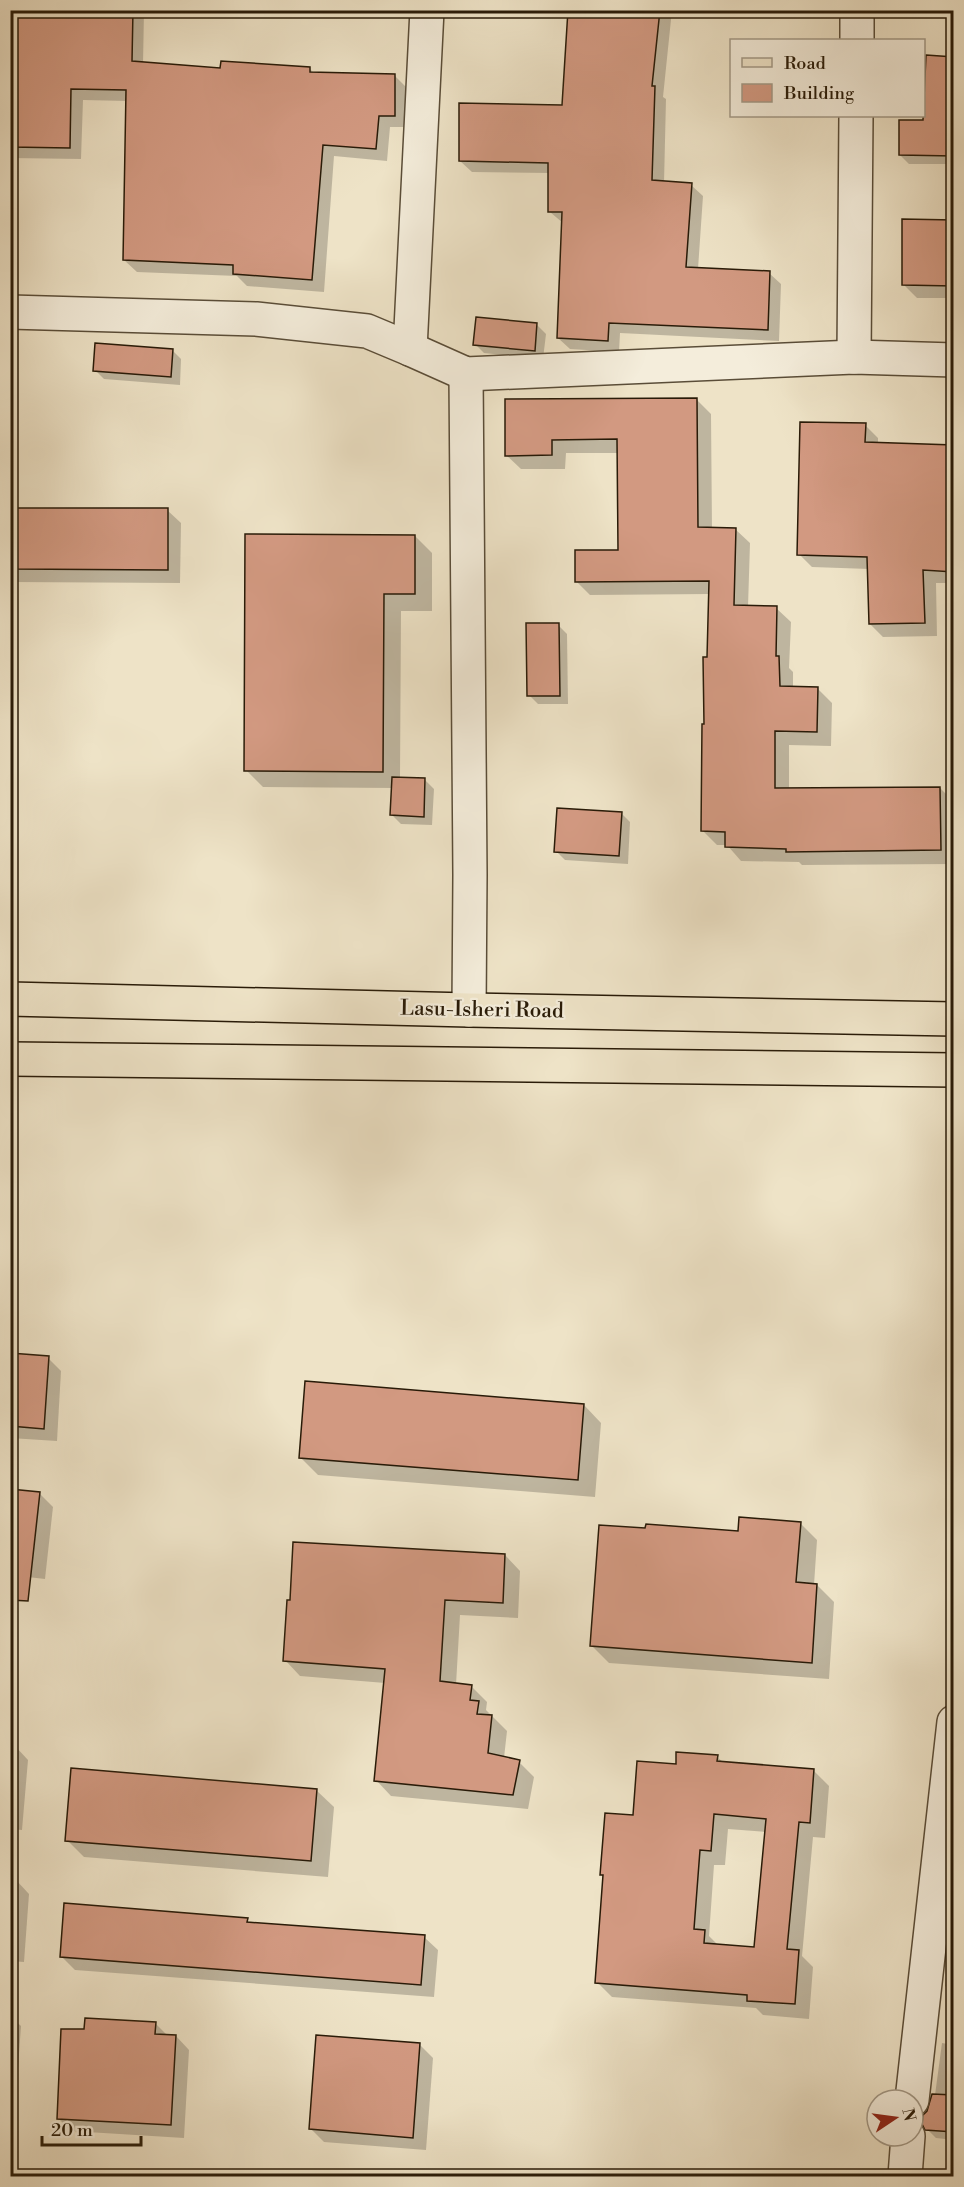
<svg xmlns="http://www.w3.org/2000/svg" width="964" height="2187" viewBox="0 0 964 2187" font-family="'Libre Bodoni',serif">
<rect width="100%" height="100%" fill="#eee3c7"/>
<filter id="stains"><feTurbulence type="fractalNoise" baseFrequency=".00333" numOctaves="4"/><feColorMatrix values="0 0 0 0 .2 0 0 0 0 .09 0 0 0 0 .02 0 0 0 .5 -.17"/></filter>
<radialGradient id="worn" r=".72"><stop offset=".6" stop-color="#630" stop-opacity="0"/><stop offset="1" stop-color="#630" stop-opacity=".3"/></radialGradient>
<g fill="#0003" fill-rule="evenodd">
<polygon points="10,10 215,10 215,14 144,12 143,64 222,69 309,68 315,74 395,76 407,88 406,127 390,127 387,161 334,156 324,292 247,286 237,276 137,272 124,260 128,101 83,100 81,159 10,158 10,110 17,110 17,21 10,20"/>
<polygon points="569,10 672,10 663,97 666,99 664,183 691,185 703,196 698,269 769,273 781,284 779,341 620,333 619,352 570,349 558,338 563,223 550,212 550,173 472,172 460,161 563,106"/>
<polygon points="954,58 954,164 909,164 900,155 925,121"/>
<polygon points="954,221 954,298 917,298 903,284"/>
<polygon points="537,325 546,334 543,359 484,353 475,344"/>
<polygon points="172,350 181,359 180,385 104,379 95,370"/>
<polygon points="506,400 697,400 711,414 712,529 735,529 750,543 748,607 776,608 791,622 789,668 793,672 793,688 818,689 832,703 831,746 789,745 789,789 940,788 954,802 954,864 802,865 799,862 741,861 727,845 717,845 703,831 710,594 590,595 576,581 620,551 619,453 566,453 565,469 521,469 506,455"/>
<polygon points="865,425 878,438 878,444 954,447 954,583 936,583 937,636 883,637 870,624 869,569 812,567 799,554"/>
<polygon points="10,510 167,510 181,523 180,583 10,582"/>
<polygon points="415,536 432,553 432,611 401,611 400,779 425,780 434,789 432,825 401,824 392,815 393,788 263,787 246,770"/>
<polygon points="558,625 567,634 568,704 538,704 529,695"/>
<polygon points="621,813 630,822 628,864 565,860 556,851"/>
<polygon points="10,1355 48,1358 61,1371 57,1441 10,1438"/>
<polygon points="584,1405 601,1423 595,1497 318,1475 301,1458"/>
<polygon points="40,1494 53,1507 45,1579 10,1575"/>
<polygon points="800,1523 817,1540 814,1585 817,1585 834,1602 829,1679 609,1663 592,1646 740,1533"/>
<polygon points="505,1555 520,1571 518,1618 460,1615 456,1685 471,1686 487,1702 486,1710 507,1731 504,1758 519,1762 534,1777 528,1809 391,1796 376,1780 385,1683 300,1676 285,1660"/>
<polygon points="10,1746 15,1746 28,1760 22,1830 10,1829"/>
<path d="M717 1757 724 1763 814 1771 829 1786 825 1838 813 1837 802 1956 813 1967 809 2019 763 2015 756 2008 612 1997 597 1982 604 1877 602 1875 634 1817 677 1765ZM728 1829 766 1832 755 1948 718 1945 709 1936 714 1865H725Z"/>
<polygon points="316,1790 334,1807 328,1877 84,1857 67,1840"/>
<polygon points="10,1880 16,1880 29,1894 24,1962 10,1961"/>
<polygon points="954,1910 954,1994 945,1986"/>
<polygon points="247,1920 251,1924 424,1937 438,1950 434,1997 75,1970 62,1957"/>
<polygon points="10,2016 21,2026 16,2096 10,2095"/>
<polygon points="155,2023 168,2036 176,2036 189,2050 184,2138 71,2131 58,2118 85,2031"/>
<polygon points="942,2043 954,2045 954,2140 936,2138 927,2129 929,2111 935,2095"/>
<polygon points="419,2044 433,2058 426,2150 324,2142 311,2129"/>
</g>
<g fill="#d29981" stroke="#291b08" stroke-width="1.5" fill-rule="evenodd">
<polygon points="15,10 133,10 132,61 220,68 221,61 310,67 310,72 395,74 395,116 379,116 376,149 323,145 312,280 233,274 233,265 123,260 126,90 71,89 70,148 10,147 10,108 15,108"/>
<polygon points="568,10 660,10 652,86 655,86 652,180 692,183 686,267 770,271 768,330 609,323 608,341 557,338 562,212 548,212 548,163 459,161 459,103 562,105"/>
<polygon points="926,55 954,57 954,156 899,155 899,120 923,120"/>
<polygon points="902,219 954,220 954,286 902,285"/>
<polygon points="476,317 537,323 535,351 473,345"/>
<polygon points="95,343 173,349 171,377 93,371"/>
<polygon points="697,398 698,527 736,528 734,605 777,606 776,656 779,656 780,686 818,687 817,732 775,731 775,788 940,787 941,850 786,852 786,849 725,847 725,832 701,831 702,724 704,724 703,657 707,657 709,581 575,582 575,550 618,550 617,439 552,440 552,455 505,456 505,399"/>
<polygon points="800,422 866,423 865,442 954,445 954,572 923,570 925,623 869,624 867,557 797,555"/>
<polygon points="10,508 168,508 168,570 10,569"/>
<polygon points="245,534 415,535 415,594 384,594 383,772 244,771"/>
<polygon points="526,623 559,623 560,696 527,696"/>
<polygon points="392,777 425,778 424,817 390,815"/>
<polygon points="557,808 622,812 619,856 554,852"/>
<polygon points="10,1353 49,1356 44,1429 10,1426"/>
<polygon points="305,1381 584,1404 578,1480 299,1458"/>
<polygon points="10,1489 40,1492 28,1601 10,1600"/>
<polygon points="739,1517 801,1522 796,1582 817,1584 812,1663 590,1646 599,1525 645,1528 646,1524 738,1531"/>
<polygon points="293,1542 505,1554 503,1603 445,1600 440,1681 472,1685 470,1700 479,1701 477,1714 492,1715 488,1753 520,1760 513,1795 374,1781 385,1669 283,1661 287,1600 290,1600"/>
<path d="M676 1752 718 1755 717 1761 814 1769 810 1823 799 1822 787 1949 799 1950 795 2004 747 2001V1995L595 1983 603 1875H600L605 1813 633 1815 637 1761 676 1764ZM714 1814 766 1819 754 1947 704 1943 705 1930 694 1929 700 1850 711 1851Z"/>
<polygon points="71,1768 317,1789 311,1861 65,1841"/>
<polygon points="64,1903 248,1918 247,1922 425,1935 421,1985 60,1957"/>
<polygon points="85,2018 156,2022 155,2034 176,2035 171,2125 57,2119 61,2029 84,2029"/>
<polygon points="316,2035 420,2043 413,2138 309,2129"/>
<polygon points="932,2094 954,2095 954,2132 925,2130 922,2124 923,2115 927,2111"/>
</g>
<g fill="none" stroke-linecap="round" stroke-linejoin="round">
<g stroke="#5a4d38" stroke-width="36">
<g id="minor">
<polyline points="857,40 857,10"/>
<polyline points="10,312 256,319 367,331 410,349 466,374 854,357 954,360"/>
<polyline points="410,349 427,10"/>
<polyline points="854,357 856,116"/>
<polyline points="466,374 470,875 469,1010"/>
<polyline points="912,2100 954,1722"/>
<polyline points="905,2176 908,2136"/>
</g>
</g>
<g stroke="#291b08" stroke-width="36">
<g id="major">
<polyline points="10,999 469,1010 954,1019"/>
<polyline points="10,1059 954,1070"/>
</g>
</g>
<use href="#minor" stroke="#f4eddb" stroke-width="33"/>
<use href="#major" stroke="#eee3c7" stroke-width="33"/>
</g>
<g text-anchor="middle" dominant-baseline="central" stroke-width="4.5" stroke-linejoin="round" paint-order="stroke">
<g font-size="21" fill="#291b08" stroke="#f4eddb">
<text transform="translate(482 1010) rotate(1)">Lasu-Isheri Road</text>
</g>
</g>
<rect width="964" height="2187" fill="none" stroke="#eee3c7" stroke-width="36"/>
<rect x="12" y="12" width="940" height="2163" fill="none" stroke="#291b08" stroke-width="3"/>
<rect x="18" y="18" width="928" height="2151" fill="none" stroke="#291b08" stroke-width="1.5"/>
<rect x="730" y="39" width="195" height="78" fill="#f4eddb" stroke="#a39987" stroke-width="1.5"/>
<rect x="742" y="58" width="30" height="9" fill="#eee3c7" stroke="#a39987" stroke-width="1.5"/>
<text x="784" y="69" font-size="18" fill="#291b08">Road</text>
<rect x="742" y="84" width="30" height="18" fill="#d29981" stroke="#a39987" stroke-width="1.5"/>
<text x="784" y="99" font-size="18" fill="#291b08">Building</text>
<g transform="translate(895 2118) rotate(77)"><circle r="28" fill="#f4eddb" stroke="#a39987" stroke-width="1.5"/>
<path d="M0-4.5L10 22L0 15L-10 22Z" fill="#8f2418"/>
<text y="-9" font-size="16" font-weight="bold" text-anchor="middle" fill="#291b08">N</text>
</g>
<path d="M42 2136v9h99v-9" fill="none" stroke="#291b08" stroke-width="3"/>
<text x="51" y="2136" font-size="18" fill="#291b08" stroke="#f4eddb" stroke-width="4.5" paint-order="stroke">20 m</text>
<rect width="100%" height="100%" filter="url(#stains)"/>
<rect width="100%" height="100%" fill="url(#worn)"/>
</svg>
